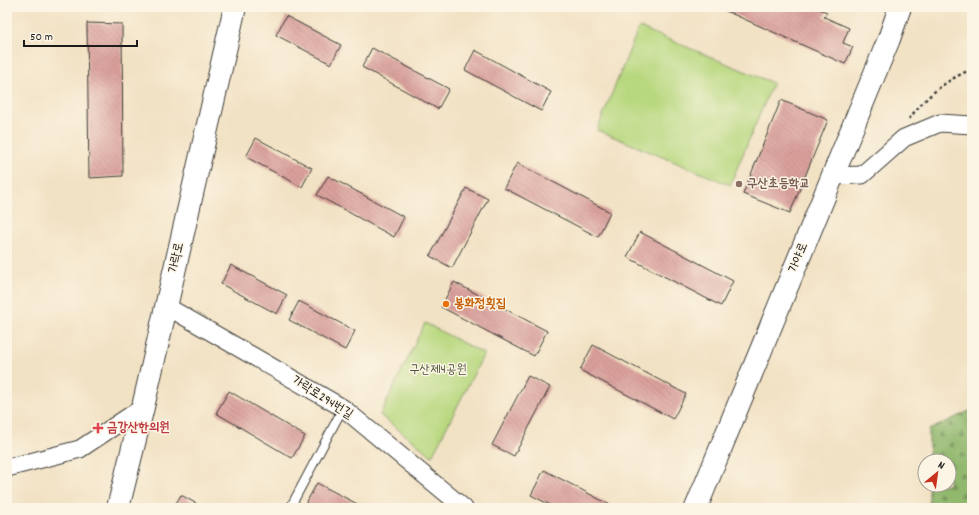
<svg xmlns="http://www.w3.org/2000/svg" width="979" height="515" viewBox="0 0 979 515" font-family="Dekko,'Poor Story',sans-serif">
<defs>
<pattern id="forest-firs" width="22" height="20" patternUnits="userSpaceOnUse"><rect width="22" height="20" fill="#92b86e"/><path d="M5 1l3.5 6h-7zM16 11l3.5 6h-7z" fill="#76955a"/></pattern>
<pattern id="building-back-hatch" width="6" height="6" patternUnits="userSpaceOnUse"><rect width="6" height="6" fill="#daa09b"/><path d="M-1 5l2 2M0 0l6 6M5-1l2 2" fill="none" stroke="#ba8985"/></pattern>
</defs>
<rect width="100%" height="100%" fill="#fcf5e5"/>
<filter id="ink" filterUnits="userSpaceOnUse"><feTurbulence type="fractalNoise" baseFrequency=".025" numOctaves="2"/><feDisplacementMap in="SourceGraphic" scale="8" xChannelSelector="R" yChannelSelector="G"/><feConvolveMatrix kernelMatrix="1 2 1 2 8 2 1 2 1" color-interpolation-filters="sRGB"/></filter>
<filter id="wash" filterUnits="userSpaceOnUse"><feTurbulence type="fractalNoise" baseFrequency=".012" numOctaves="4" result="noise"/><feDisplacementMap in="SourceGraphic" scale="16" xChannelSelector="R" yChannelSelector="G"/><feGaussianBlur stdDeviation="0.9" result="paint"/><feColorMatrix in="noise" values="0 0 0 0 0 0 0 0 0 0 0 0 0 0 0 0 0 1.4 0 .05"/><feComposite in="paint" operator="in"/></filter>
<g filter="url(#wash)">
<rect width="100%" height="100%" fill="#f2e2c4"/>
<polygon fill="url(#forest-firs)" stroke="#576a45" points="969,411 972,412 972,508 929,508 929,485 949,485 949,461 929,461 929,430"/>
<g fill="#b8d87f" stroke="#6a7a4e">
<polygon points="639,27 773,83 730,185 597,130"/>
<polygon points="425,323 484,354 432,456 380,415"/>
</g>
<g id="blocks">
<g fill="url(#building-back-hatch)">
<polygon points="717,7 814,7 827,12 824,17 849,28 843,43 853,47 845,64"/>
<polygon points="286,16 341,45 331,64 276,35"/>
<polygon points="87,23 122,24 123,176 89,178"/>
<polygon points="372,48 449,89 438,109 362,67"/>
<polygon points="475,50 551,92 541,111 465,70"/>
<polygon points="781,100 828,120 790,213 743,194"/>
<polygon points="256,138 312,168 302,187 246,157"/>
<polygon points="517,163 610,212 598,237 504,188"/>
<polygon points="328,176 404,217 394,237 317,195"/>
<polygon points="466,188 488,199 452,268 430,256"/>
<polygon points="640,232 733,281 721,306 627,257"/>
<polygon points="231,265 287,295 277,314 221,284"/>
<polygon points="454,282 547,331 534,356 441,307"/>
<polygon points="299,301 355,331 345,350 289,320"/>
<polygon points="593,345 686,394 673,419 580,370"/>
<polygon points="528,376 550,387 514,456 492,445"/>
<polygon points="229,391 305,436 292,458 216,413"/>
<polygon points="544,470 616,508 556,508 531,495"/>
<polygon points="317,483 365,508 311,508 305,505"/>
<polygon points="181,495 204,508 173,508"/>
</g>
</g>
</g>
<g filter="url(#ink)">
<use href="#blocks" fill-opacity="0" stroke="#3c3a35" stroke-width="1"/>
<g fill="none" stroke-linecap="round" stroke-linejoin="round">
<g stroke="#3c3a35" stroke-width="10">
<polyline id="lane" points="290,508 343,408"/>
</g>
<g stroke="#3c3a35" stroke-width="19">
<g id="street">
<polyline points="833,176 862,175 904,138 940,123 972,125"/>
<polyline points="166,306 343,408 464,508"/>
<polyline points="7,468 80,449 143,407"/>
</g>
</g>
<g stroke="#3c3a35" stroke-width="24">
<g id="secondary">
<polyline points="118,508 143,407 235,7"/>
<polyline points="696,508 889,39 900,7"/>
</g>
</g>
<path stroke="#3c3a35" stroke-width="2.5" stroke-dasharray="3 3" stroke-linecap="butt" d="M909 119C926 96 946 80 972 69"/>
<use href="#lane" stroke="#fff" stroke-width="8"/>
<use href="#street" stroke="#fff" stroke-width="17"/>
<use href="#secondary" stroke="#fff" stroke-width="22"/>
</g>
</g>
<circle fill="#8d6e63" stroke="#fcf5e5" stroke-width="1.5" cx="739" cy="184" r="4"/>
<circle fill="#e8710a" stroke="#fcf5e5" stroke-width="1.5" cx="446" cy="304" r="4"/>
<path fill="#e0444e" stroke="#fcf5e5" stroke-width="1.5" d="M96 422h4v4h4v4h-4v4h-4v-4h-4v-4h4z"/>
<g text-anchor="middle" dominant-baseline="central" stroke-width="3" stroke-linejoin="round" paint-order="stroke">
<g font-size="13" font-weight="bold" fill="#785e54" stroke="#fcf5e5" text-anchor="start">
<text x="747" y="184">구산초등학교</text>
</g>
<g font-size="13" fill="#1c1c1c" stroke="#fcf5e5">
<text transform="translate(177 258) rotate(-77)">가락로</text>
<text transform="translate(799 258) rotate(-68)">가야로</text>
<text transform="translate(322 398) rotate(32)">가락로294번길</text>
</g>
<g font-size="13" font-weight="bold" fill="#c56008" stroke="#fcf5e5" text-anchor="start">
<text x="454" y="304">봉화정횟집</text>
</g>
<g font-size="13" fill="#4b543a" stroke="#fcf5e5">
<text x="438" y="370">구산제4공원</text>
</g>
<g font-size="13" font-weight="bold" fill="#be3a42" stroke="#fcf5e5" text-anchor="start">
<text x="107" y="428">금강산한의원</text>
</g>
</g>
<rect width="979" height="515" fill="none" stroke="#fcf5e5" stroke-width="24"/>
<g transform="translate(937 473) rotate(29)"><circle r="19" fill="#fcf5e5" stroke="#a29e95"/>
<path d="M0-3L7 15L0 10L-7 15Z" fill="#c8321e"/>
<text y="-6" font-size="11" font-weight="bold" text-anchor="middle" fill="#1c1c1c">N</text>
</g>
<path d="M24 40v6h113v-6" fill="none" stroke="#1c1c1c" stroke-width="2"/>
<text x="30" y="40" font-size="12" fill="#1c1c1c" stroke="#fcf5e5" stroke-width="3" paint-order="stroke">50 m</text>
</svg>
